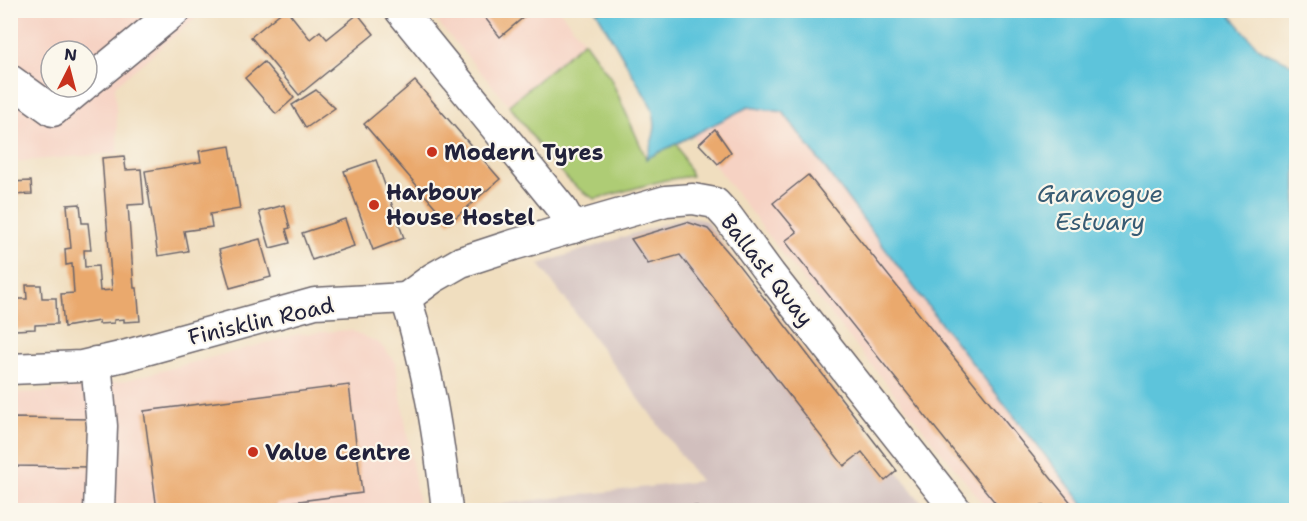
<svg xmlns="http://www.w3.org/2000/svg" width="1307" height="521" viewBox="0 0 1307 521" font-family="'Shantell Sans',sans-serif">
<rect width="100%" height="100%" fill="#fbf7ec"/>
<filter id="ink" filterUnits="userSpaceOnUse"><feTurbulence type="fractalNoise" baseFrequency=".0167" numOctaves="2"/><feDisplacementMap in="SourceGraphic" scale="12" xChannelSelector="R" yChannelSelector="G"/><feConvolveMatrix kernelMatrix="1 2 1 2 8 2 1 2 1" color-interpolation-filters="sRGB"/></filter>
<filter id="wash" filterUnits="userSpaceOnUse"><feTurbulence type="fractalNoise" baseFrequency=".008" numOctaves="4" result="noise"/><feDisplacementMap in="SourceGraphic" scale="24" xChannelSelector="R" yChannelSelector="G"/><feGaussianBlur stdDeviation="1.35" result="paint"/><feColorMatrix in="noise" values="0 0 0 0 0 0 0 0 0 0 0 0 0 0 0 0 0 1.4 0 .05"/><feComposite in="paint" operator="in"/></filter>
<g filter="url(#wash)">
<rect width="100%" height="100%" fill="#f0debf"/>
<g fill="#f6d2c3" fill-rule="evenodd">
<path d="M11 11H204L115 86 118 153 11 162ZM51 51H87V87H51Z"/>
<polygon points="428,11 560,11 584,41 509,105"/>
<polygon points="749,107 783,112 939,321 1088,510 988,510 784,256 692,135"/>
<polygon points="350,330 379,343 395,361 420,510 11,510 10,393 44,392 123,381 299,334"/>
</g>
<polygon fill="#d1bfbd" points="689,216 706,221 734,259 927,510 477,510 477,507 700,481 539,264"/>
<path fill="#aecc74" stroke="#687758" stroke-width="1.5" d="M584 41 610 77 646 158 676 143 692 176 665 180 595 199C561 183 532 134 509 105Z"/>
<path fill="#5dc4db" stroke="#40738b" stroke-width="1.5" d="M596 11H1229L1231 16 1260 50 1296 66V510H1088L939 321 783 112 748 107 646 159C653 136 659 129 651 106Z"/>
<g id="blocks">
<g fill="#eaa96d">
<polygon points="284,10 287,10 310,39 320,31 327,39 358,14 374,34 299,95 251,37"/>
<polygon points="479,10 532,10 500,37"/>
<polygon points="264,62 294,98 276,114 245,78"/>
<polygon points="415,81 500,179 449,223 364,124"/>
<polygon points="316,90 335,108 306,128 292,105"/>
<polygon points="715,129 731,152 718,164 699,144"/>
<polygon points="230,146 240,209 210,214 212,227 184,231 188,251 158,256 145,171 201,162 199,151"/>
<polygon points="124,156 126,170 141,169 144,204 128,205 134,288 137,288 140,321 124,322 124,319 114,320 114,323 99,324 99,321 64,327 61,294 74,293 72,264 66,265 65,249 71,248 67,205 80,204 82,223 88,223 91,250 84,250 85,267 98,266 100,291 112,290 102,158"/>
<polygon points="376,160 404,238 373,250 344,171"/>
<polygon points="808,175 1023,444 1077,510 1047,510 1043,505 1036,510 1001,510 785,241 797,232 773,203"/>
<polygon points="31,181 32,194 10,195 10,182"/>
<polygon points="284,205 290,228 286,229 290,243 270,248 259,212"/>
<polygon points="345,219 354,246 312,260 302,233"/>
<polygon points="687,222 708,229 734,259 897,471 885,481 862,452 844,466 680,255 648,264 631,239"/>
<polygon points="260,239 271,277 230,288 219,250"/>
<polygon points="26,285 41,285 42,298 56,298 57,324 35,325 35,329 15,330 14,299 27,299"/>
<polygon points="349,385 362,493 276,504 277,510 157,510 144,411"/>
<polygon points="10,418 95,419 94,467 10,466"/>
<polygon points="697,506 697,510 673,510 673,509"/>
</g>
</g>
</g>
<g filter="url(#ink)">
<use href="#blocks" fill-opacity="0" stroke="#6a6469" stroke-width="1.5"/>
<g fill="none" stroke-linecap="round" stroke-linejoin="round">
<g stroke="#6a6469" stroke-width="33">
<g id="minor">
<polyline points="400,10 562,209 573,228"/>
<polyline points="10,80 53,111 82,87"/>
<polyline points="87,83 176,10"/>
<polyline points="406,298 433,278 461,262 513,245 666,201 693,199 715,203 728,217 770,274 956,510"/>
<path d="M406 298C428 367 439 439 447 510"/>
<polyline points="96,362 102,426 99,510"/>
<polyline points="10,369 81,366 120,357 315,303 406,298"/>
</g>
</g>
<use href="#minor" stroke="#fff" stroke-width="30"/>
</g>
</g>
<g fill="#c8321e" stroke="#fbf7ec" stroke-width="2">
<circle cx="432" cy="152" r="6"/>
<circle cx="374" cy="205" r="6"/>
<circle cx="253" cy="452" r="6"/>
</g>
<g text-anchor="middle" dominant-baseline="central" stroke-width="4.5" stroke-linejoin="round" paint-order="stroke">
<g font-size="22" font-weight="bold" fill="#22223b" stroke="#fbf7ec" text-anchor="start">
<text x="444" y="152">Modern Tyres</text>
<text x="386" y="192">Harbour<tspan x="386" dy="25">House Hostel</tspan></text>
<text x="265" y="452">Value Centre</text>
</g>
<g font-size="22" fill="#22223b" stroke="#fbf7ec">
<text transform="translate(767 270) rotate(52)">Ballast Quay</text>
<text transform="translate(261 321) rotate(-13)">Finisklin Road</text>
</g>
<g font-size="24" font-style="italic" fill="#375b73" stroke="#fbf7ec">
<text x="1100" y="194">Garavogue<tspan x="1100" dy="28">Estuary</tspan></text>
</g>
</g>
<rect width="1307" height="521" fill="none" stroke="#fbf7ec" stroke-width="36"/>
<g transform="translate(69 69) rotate(6)"><circle r="28" fill="#fbf7ec" stroke="#a4a2a5" stroke-width="1.5"/>
<path d="M0-4.5L10 22L0 15L-10 22Z" fill="#c8321e"/>
<text y="-9" font-size="16" font-weight="bold" text-anchor="middle" fill="#22223b">N</text>
</g>
</svg>
